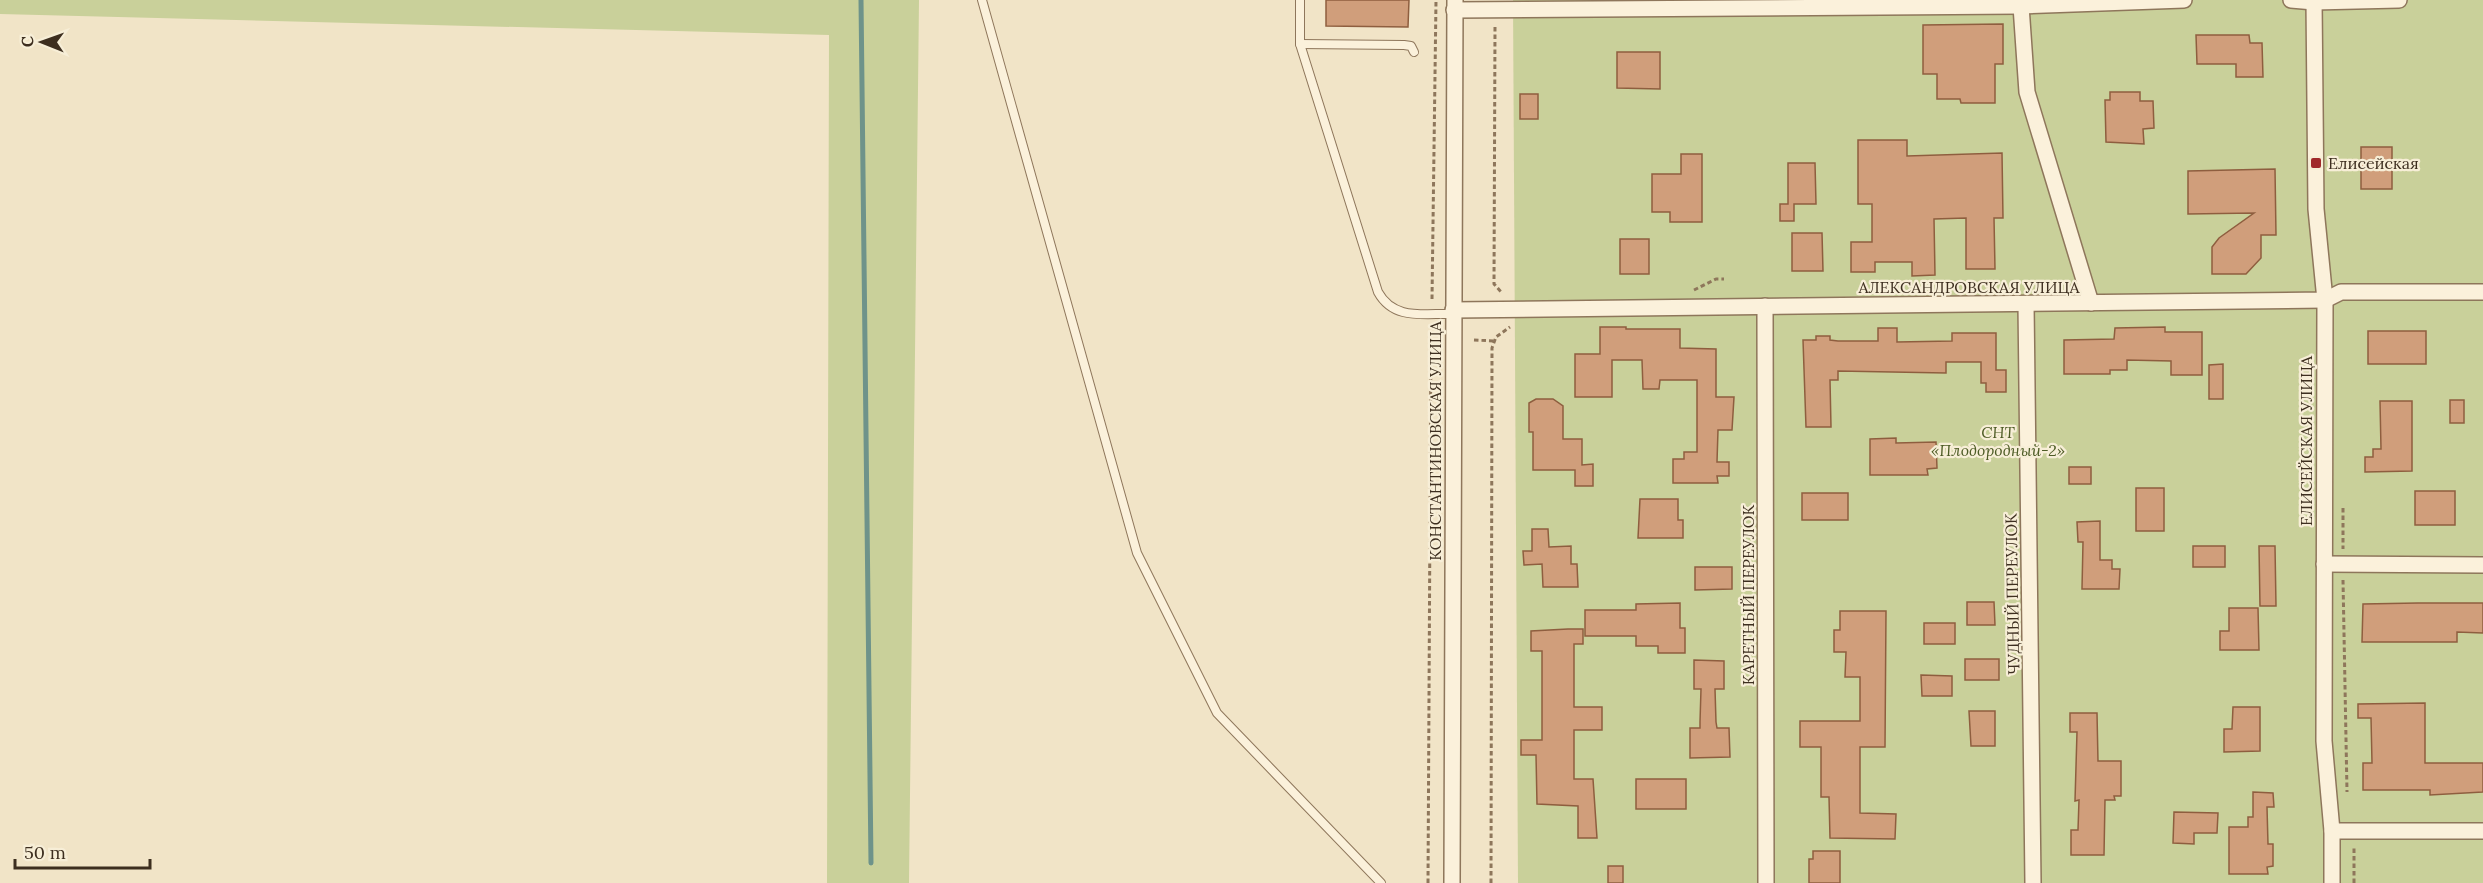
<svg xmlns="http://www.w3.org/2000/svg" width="2483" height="883" viewBox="0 0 2483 883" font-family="Lora,serif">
<rect width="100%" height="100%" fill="#f1e4c7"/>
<g fill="#c9d09a">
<polygon points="0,0 919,0 909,883 827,883 829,35 0,14"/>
<polygon points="1513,0 2483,0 2483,883 1518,883"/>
</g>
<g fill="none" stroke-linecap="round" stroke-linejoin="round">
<polyline stroke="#6e938a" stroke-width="5" points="861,0 871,863"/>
</g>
<g fill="#d09e7b" stroke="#8e5e3f" stroke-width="1.5">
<polygon points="1326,0 1409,0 1408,27 1326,26"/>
<polygon points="2003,24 2003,64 1995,64 1995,103 1961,103 1960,99 1937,99 1937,74 1923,74 1923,25"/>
<polygon points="2196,35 2249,35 2250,43 2262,43 2263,77 2236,77 2236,64 2197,64"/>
<polygon points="1617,52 1660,52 1660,89 1617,88"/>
<polygon points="2110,92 2140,92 2140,101 2153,101 2154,128 2143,129 2144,144 2106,142 2105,100 2110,100"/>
<rect x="1520" y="94" width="18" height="25"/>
<polygon points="1858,140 1907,140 1907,156 2002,153 2003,218 1994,218 1995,269 1966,269 1966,218 1934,219 1935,275 1912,276 1912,262 1875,262 1875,272 1851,272 1851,242 1872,242 1872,204 1858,204"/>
<rect x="2361" y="147" width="31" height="42"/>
<polygon points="1681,154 1702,154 1702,222 1670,222 1670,212 1652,212 1652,174 1681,174"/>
<polygon points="1788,163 1815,163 1816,204 1794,204 1794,221 1780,221 1780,204 1788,204"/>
<polygon points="2275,169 2276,235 2261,235 2261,258 2246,274 2212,274 2212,247 2219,238 2254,213 2188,214 2188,171"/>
<polygon points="1792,233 1822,233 1823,271 1792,271"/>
<rect x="1620" y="239" width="29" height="35"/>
<polygon points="1600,327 1626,327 1626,329 1680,329 1680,348 1716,349 1716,397 1734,397 1732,430 1718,430 1717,462 1729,462 1729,476 1717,476 1718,483 1673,483 1673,459 1684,459 1684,452 1697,452 1697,380 1660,380 1659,389 1643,389 1642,360 1612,360 1612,397 1575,397 1575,354 1600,354"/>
<polygon points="2165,327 2165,332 2202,332 2202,375 2171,375 2171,361 2127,360 2127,370 2110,370 2110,374 2064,374 2064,340 2114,339 2115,328"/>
<polygon points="1878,328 1897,328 1897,342 1952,341 1952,333 1996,333 1996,370 2006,370 2006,392 1986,392 1986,383 1981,383 1981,362 1946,362 1946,373 1838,371 1838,380 1830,380 1831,427 1806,427 1803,340 1816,340 1816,336 1830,336 1830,340 1838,341 1878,341"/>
<rect x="2368" y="331" width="58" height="33"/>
<polygon points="2223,364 2223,399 2209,399 2209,365"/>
<polygon points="1536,399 1553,399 1563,406 1563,439 1582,439 1582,465 1593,464 1593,486 1575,486 1575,470 1533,470 1533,432 1529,432 1529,403"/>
<rect x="2450" y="400" width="14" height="23"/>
<polygon points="2380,401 2412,401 2412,471 2365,472 2365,457 2373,457 2373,449 2381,449"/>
<polygon points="1896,438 1896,443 1936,442 1937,468 1927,469 1928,475 1870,475 1870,439"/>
<rect x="2069" y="467" width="22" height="17"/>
<rect x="2136" y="488" width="28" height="43"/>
<rect x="2415" y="491" width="40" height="34"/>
<rect x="1802" y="493" width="46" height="27"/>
<polygon points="1640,499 1678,499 1678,520 1683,520 1683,538 1638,538"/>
<polygon points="2100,521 2100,560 2112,560 2112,569 2120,569 2119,589 2082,589 2083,542 2078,542 2077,522"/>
<polygon points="1532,529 1548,529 1549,547 1571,546 1571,564 1577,564 1578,587 1543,587 1542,564 1524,565 1523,551 1532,551"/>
<rect x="2193" y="546" width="32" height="21"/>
<polygon points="2259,546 2275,546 2276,606 2260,606"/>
<polygon points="1695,567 1732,567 1732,589 1695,590"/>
<polygon points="1967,602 1994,602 1995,625 1967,625"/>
<polygon points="1680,603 1680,628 1685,628 1685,653 1658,653 1658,646 1636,646 1636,636 1585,636 1585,610 1636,610 1636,604"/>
<polygon points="2418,603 2483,603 2483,633 2457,632 2457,642 2362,642 2363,604"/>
<polygon points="2229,608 2258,608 2259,650 2220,650 2220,631 2229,631"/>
<polygon points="1840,611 1886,611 1885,747 1860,747 1860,813 1896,814 1895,839 1830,838 1829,797 1821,797 1821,747 1800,747 1800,721 1860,721 1860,677 1845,677 1846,652 1834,652 1834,630 1840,630"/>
<rect x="1924" y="623" width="31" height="21"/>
<polygon points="1568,629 1583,629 1583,644 1574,644 1574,707 1602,707 1602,730 1574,730 1574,779 1593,779 1597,838 1578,838 1578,806 1537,804 1536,755 1521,755 1521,740 1542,740 1542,651 1531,651 1531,631"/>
<rect x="1965" y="659" width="34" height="21"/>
<polygon points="1694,660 1724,661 1724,689 1715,689 1716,722 1717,728 1729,728 1730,757 1690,758 1690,728 1700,728 1700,722 1701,689 1694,689"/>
<polygon points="1921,675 1952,676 1952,696 1922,696"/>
<polygon points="2425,703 2425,763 2483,763 2483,792 2430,795 2430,790 2363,790 2363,763 2372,763 2371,718 2358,718 2358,704"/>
<polygon points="2233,707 2260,707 2260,751 2224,752 2224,729 2232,729"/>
<polygon points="1969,711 1995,711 1995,746 1971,746"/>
<polygon points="2070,713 2097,713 2098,761 2121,761 2121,796 2114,796 2115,800 2105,800 2104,855 2071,855 2071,830 2078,830 2079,800 2075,801 2077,732 2070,732"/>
<rect x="1636" y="779" width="50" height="30"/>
<polygon points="2253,792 2273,793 2274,807 2267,807 2268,844 2273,844 2273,866 2267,867 2268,874 2229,874 2229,827 2248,827 2248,817 2253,817"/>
<polygon points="2174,812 2218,813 2217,833 2194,833 2194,844 2173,843"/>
<polygon points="1813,851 1840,851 1840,883 1809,883 1809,859 1813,859"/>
<rect x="1608" y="866" width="15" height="17"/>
</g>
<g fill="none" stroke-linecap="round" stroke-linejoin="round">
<g stroke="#8e765b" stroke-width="10">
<g id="lane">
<polyline points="982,0 1137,553 1217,713 1381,883"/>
<path d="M1300 0V44L1378 292C1394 321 1424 313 1453 314"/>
<polyline points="1300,44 1404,45 1411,46 1414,52"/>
</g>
</g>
<g stroke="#8e765b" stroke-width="18">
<g id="street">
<polyline points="2291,0 2314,2 2399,0"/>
<polyline points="2314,0 2316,209 2325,300 2324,741 2332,831 2332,883"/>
<polyline points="2021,6 2027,92 2091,303"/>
<polyline points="1454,10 2021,6 2184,0"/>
<polyline points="2026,304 2033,883"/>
<polyline points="1765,306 1766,883"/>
<polyline points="1453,310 2325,300 2341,292 2483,292"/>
<polyline points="2324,564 2483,565"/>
<polyline points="2332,831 2483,831"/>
<polyline points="1452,883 1455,0"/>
</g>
</g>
<g stroke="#8e765b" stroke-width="3" stroke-dasharray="4.5 3" stroke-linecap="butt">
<polyline points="1495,27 1494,284 1502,293"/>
<polyline points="1694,290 1716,279 1724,279"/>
<polyline points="1432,299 1436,0"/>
<polyline points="1474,340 1494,341"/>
<polyline points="2343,508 2343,549"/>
<polyline points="2343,580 2347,792"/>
<polyline points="1428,883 1431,327"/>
<polyline points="1491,883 1492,348 1496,337 1510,327"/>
<polyline points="2354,883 2354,846"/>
</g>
<use href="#lane" stroke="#fbf1db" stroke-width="8"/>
<use href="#street" stroke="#fbf1db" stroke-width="15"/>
</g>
<rect fill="#a02829" stroke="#f7eed7" stroke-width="2" x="2310" y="157" width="12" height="12" rx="3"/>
<g text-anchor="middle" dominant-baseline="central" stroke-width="4.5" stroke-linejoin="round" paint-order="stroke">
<g font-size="16" fill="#3d2e1f" stroke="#f7eed7" text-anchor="start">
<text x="2328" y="163">Елисейская</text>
</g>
<g font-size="16" fill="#3d2e1f" stroke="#f7eed7">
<text x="1969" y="287">АЛЕКСАНДРОВСКАЯ УЛИЦА</text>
<text transform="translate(1435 441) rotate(-90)">КОНСТАНТИНОВСКАЯ УЛИЦА</text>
<text transform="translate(2306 441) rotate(-90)">ЕЛИСЕЙСКАЯ УЛИЦА</text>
<text transform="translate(2012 594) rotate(-91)">ЧУДНЫЙ ПЕРЕУЛОК</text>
<text transform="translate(1748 595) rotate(-90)">КАРЕТНЫЙ ПЕРЕУЛОК</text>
</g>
<g font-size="16" font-style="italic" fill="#4d5b25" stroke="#f7eed7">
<text x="1998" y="432">СНТ<tspan x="1998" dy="18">«Плодородный-2»</tspan></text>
</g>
</g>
<g transform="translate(42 42) rotate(271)" stroke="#f7eed7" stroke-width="4.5" paint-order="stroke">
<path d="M0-4.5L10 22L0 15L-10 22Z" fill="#3d2e1f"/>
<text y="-9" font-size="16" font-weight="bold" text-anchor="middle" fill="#3d2e1f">С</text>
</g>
<path d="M15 859v9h135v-9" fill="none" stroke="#3d2e1f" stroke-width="3"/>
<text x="24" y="859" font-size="18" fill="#3d2e1f" stroke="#f7eed7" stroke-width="4.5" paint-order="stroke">50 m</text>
</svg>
